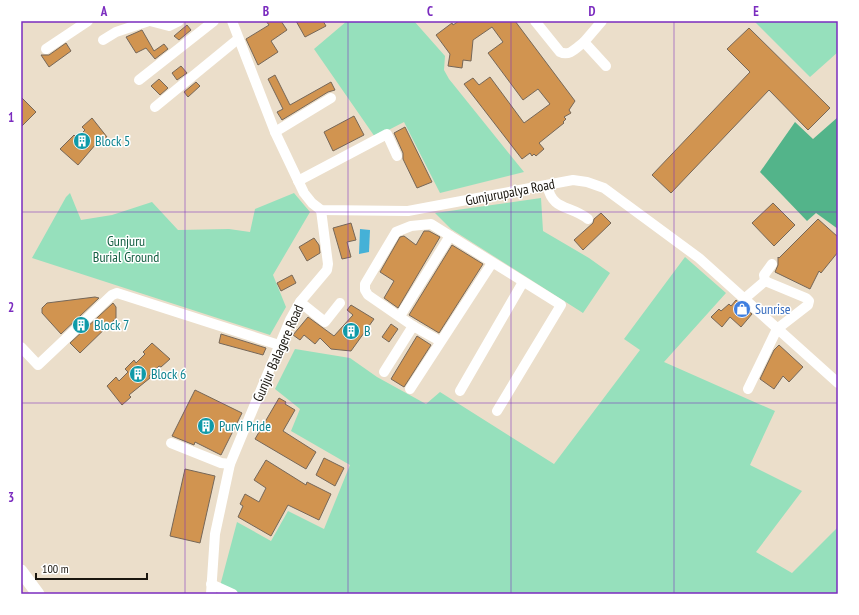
<svg xmlns="http://www.w3.org/2000/svg" width="859" height="615" viewBox="0 0 859 615" font-family="'PT Sans Narrow',sans-serif">
<rect width="100%" height="100%" fill="#ebdeca"/>
<g fill="#96e0bc">
<polygon points="347,21 414,21 445,56 444,70 449,79 524,172 440,193 404,122 375,137 314,49"/>
<polygon points="754,21 838,21 838,52 810,77"/>
<polygon points="70,193 81,220 112,215 152,202 178,230 229,229 250,232 255,209 294,193 310,212 273,275 286,307 270,335 32,258 66,197"/>
<polygon points="541,198 543,231 589,258 610,273 583,313 451,229 435,213"/>
<polygon points="685,257 726,293 664,362 775,411 750,465 802,491 756,552 792,573 838,527 838,594 238,594 220,586 237,522 271,541 288,511 324,529 350,465 291,431 300,409 275,389 295,349 350,358 377,377 426,404 440,392 554,464 640,350 624,339"/>
</g>
<polygon fill="#53b48a" points="838,117 838,229 816,213 807,221 760,172 795,122 813,139"/>
<polygon fill="#45b1d7" points="360,229 370,230 369,252 359,254"/>
<g fill="#d19450" stroke="#766758">
<polygon points="266,21 281,21 287,30 271,41 278,52 258,65 246,39 269,25"/>
<polygon points="296,21 323,21 326,26 305,37"/>
<polygon points="459,21 515,21 575,101 569,110 571,113 564,117 566,119 563,122 564,123 539,143 544,149 536,156 534,154 532,156 530,153 522,159 464,84 473,78 479,85 490,77 524,123 550,104 538,89 523,100 488,53 503,42 492,27 473,40 471,61 463,60 462,68 448,66 450,54 436,35 452,23 453,25"/>
<polygon points="187,25 191,30 179,40 174,36"/>
<polygon points="749,28 830,108 808,130 769,90 671,193 652,175 750,72 727,49"/>
<polygon points="142,30 154,51 164,44 168,49 155,59 146,48 136,53 126,37"/>
<polygon points="66,43 71,51 49,67 41,55 49,55"/>
<polygon points="181,66 187,73 177,80 172,73"/>
<polygon points="275,75 290,105 331,82 335,90 328,92 282,120 277,112 283,109 268,79"/>
<polygon points="159,79 168,88 160,95 151,86"/>
<polygon points="196,82 200,86 188,97 184,92"/>
<polygon points="21,97 36,112 21,127"/>
<polygon points="354,116 364,135 333,151 324,132"/>
<polygon points="92,118 107,137 98,146 96,144 78,165 60,149 74,135 77,138 85,130 82,127"/>
<polygon points="405,127 432,182 417,188 403,159 403,153 394,133"/>
<polygon points="773,203 795,225 774,246 752,223"/>
<polygon points="601,213 611,223 583,250 574,240 593,223 594,219"/>
<polygon points="818,219 838,237 838,252 821,273 819,271 810,289 775,272 778,265 778,257 779,258"/>
<polygon points="351,223 356,240 347,242 351,257 342,259 333,228"/>
<polygon points="424,231 429,231 440,237 398,308 384,298 394,281 380,272 400,237 404,236 416,245"/>
<polygon points="314,238 319,245 320,253 307,261 299,247"/>
<polygon points="452,245 483,264 439,333 409,315"/>
<polygon points="292,275 296,283 281,291 277,283"/>
<polygon points="95,297 99,298 61,334 42,313 42,308 47,303"/>
<polygon points="736,300 752,314 741,327 730,317 722,327 711,317 719,309 721,311 729,304 731,306"/>
<polygon points="113,303 116,307 116,318 80,353 70,343"/>
<polygon points="351,305 374,319 351,351 331,349 320,338 315,344 304,335 300,340 293,335 308,317 334,336 353,315 347,310"/>
<polygon points="391,324 398,329 389,342 382,337"/>
<polygon points="221,334 266,348 263,355 219,343"/>
<polygon points="417,336 431,345 404,387 391,379"/>
<polygon points="152,343 170,359 161,367 159,366 149,376 150,378 129,395 131,397 122,405 107,386 116,377 119,381 128,372 125,369 134,360 136,363 145,354 143,352"/>
<polygon points="779,345 803,367 789,382 783,376 774,389 760,379 774,350"/>
<polygon points="195,390 242,413 221,455 195,442 194,445 172,436"/>
<polygon points="279,398 286,402 285,404 295,410 283,431 316,452 306,469 255,439"/>
<polygon points="324,458 344,468 335,486 316,475"/>
<polygon points="266,460 306,485 307,482 331,494 319,520 288,505 271,536 238,517 243,506 240,504 245,494 259,502 266,488 254,480"/>
<polygon points="185,469 215,476 200,543 170,536"/>
</g>
<g fill="none" stroke-linecap="round" stroke-linejoin="round">
<g stroke="#fff" stroke-width="10">
<polyline points="150,21 169,26 179,21"/>
<polyline points="232,21 275,132 304,193 312,203 321,210 408,211 573,180 587,182 604,188 699,258 838,383"/>
<path d="M535 21 560 52C570 57 577 47 584 42"/>
<polyline points="602,21 584,42 606,66"/>
<polyline points="103,40 116,32 149,21"/>
<polyline points="46,49 88,21"/>
<polyline points="139,80 214,21"/>
<polyline points="155,107 238,39"/>
<polyline points="275,132 331,98"/>
<polyline points="298,181 387,134 397,156"/>
<path d="M547 185C553 212 569 204 588 219"/>
<polyline points="744,299 765,281 764,275 772,264"/>
<polyline points="300,302 325,322 340,303"/>
<polyline points="400,316 450,236"/>
<polyline points="440,341 413,326 368,295 365,290 365,284 396,232 411,226 431,224 561,305 497,411"/>
<polyline points="21,347 38,365 112,295 117,293 279,345"/>
<polyline points="384,372 413,326"/>
<polyline points="410,389 492,263"/>
<polyline points="748,389 777,329 808,305 809,301 806,298 765,281"/>
<polyline points="460,391 523,282"/>
<polyline points="171,443 221,463 230,464"/>
<polyline points="211,584 233,594"/>
<polyline points="211,594 215,534 230,464 290,320 300,302 327,270 328,264 321,210"/>
</g>
<polyline stroke="#fff" stroke-width="13" points="21,571 38,594"/>
</g>
<path fill="none" stroke="#7b2cbf" stroke-width="1" stroke-opacity="0.55" d="M185 21V594M348 21V594M511 21V594M674 21V594M21 212H838M21 403H838"/>
<defs>
<g id="building-disc" transform="scale(0.9)"><circle r="9.5" fill="#0f9aa8" stroke="#fff"/><path d="M-4-6H4V6H1V3H-1V6H-4ZM-2.5-4.3h1.7v1.8h-1.7ZM.8-4.3h1.7v1.8H.8ZM-2.5-1h1.7V.8h-1.7ZM.8-1h1.7V.8H.8Z" fill="#fff"/></g>
<g id="shop-disc" transform="scale(0.9)"><circle r="9.5" fill="#3f7fe0" stroke="#fff"/><path d="M-5-2.5h2.3a2.7 3.5 0 0 1 5.4 0H5L5.5 6h-11ZM-1.5-2.5h3a1.5 2.3 0 0 0-3 0Z" fill="#fff"/></g>
</defs>
<g fill-rule="evenodd">
<use href="#building-disc" x="82" y="141"/>
<use href="#shop-disc" x="742" y="309"/>
<use href="#building-disc" x="81" y="325"/>
<use href="#building-disc" x="351" y="331"/>
<use href="#building-disc" x="138" y="374"/>
<use href="#building-disc" x="206" y="426"/>
</g>
<g text-anchor="middle" dominant-baseline="central" stroke-width="3" stroke-linejoin="round" paint-order="stroke">
<g font-size="14" fill="#0d838f" stroke="#fff" text-anchor="start">
<text x="95" y="141">Block 5</text>
<text x="94" y="325">Block 7</text>
<text x="364" y="331">B</text>
<text x="151" y="374">Block 6</text>
<text x="219" y="426">Purvi Pride</text>
</g>
<g font-size="14" fill="#1a160f" stroke="#fff">
<text transform="translate(510 192) rotate(-11)">Gunjurupalya Road</text>
<text transform="translate(278 353) rotate(-66)">Gunjur Balagere Road</text>
</g>
<g font-size="14" fill="#156043" stroke="#fff">
<text x="126" y="241">Gunjuru<tspan x="126" dy="16">Burial Ground</tspan></text>
</g>
<g font-size="14" fill="#366cbe" stroke="#fff" text-anchor="start">
<text x="755" y="309">Sunrise</text>
</g>
</g>
<rect width="859" height="615" fill="none" stroke="#ffffff" stroke-width="44"/>
<path d="M36 573v6h111v-6" fill="none" stroke="#1a160f" stroke-width="2"/>
<text x="42" y="573" font-size="12" fill="#1a160f" stroke="#ffffff" stroke-width="3" paint-order="stroke">100 m</text>
<rect x="22" y="22" width="815" height="571" fill="none" stroke="#7b2cbf" stroke-width="1.5"/>
<g font-size="13" text-anchor="middle" font-weight="bold" fill="#7b2cbf">
<text x="104" y="16">A</text>
<text x="266" y="16">B</text>
<text x="430" y="16">C</text>
<text x="592" y="16">D</text>
<text x="756" y="16">E</text>
<text x="11" y="122">1</text>
<text x="11" y="312">2</text>
<text x="11" y="502">3</text>
</g>
</svg>
